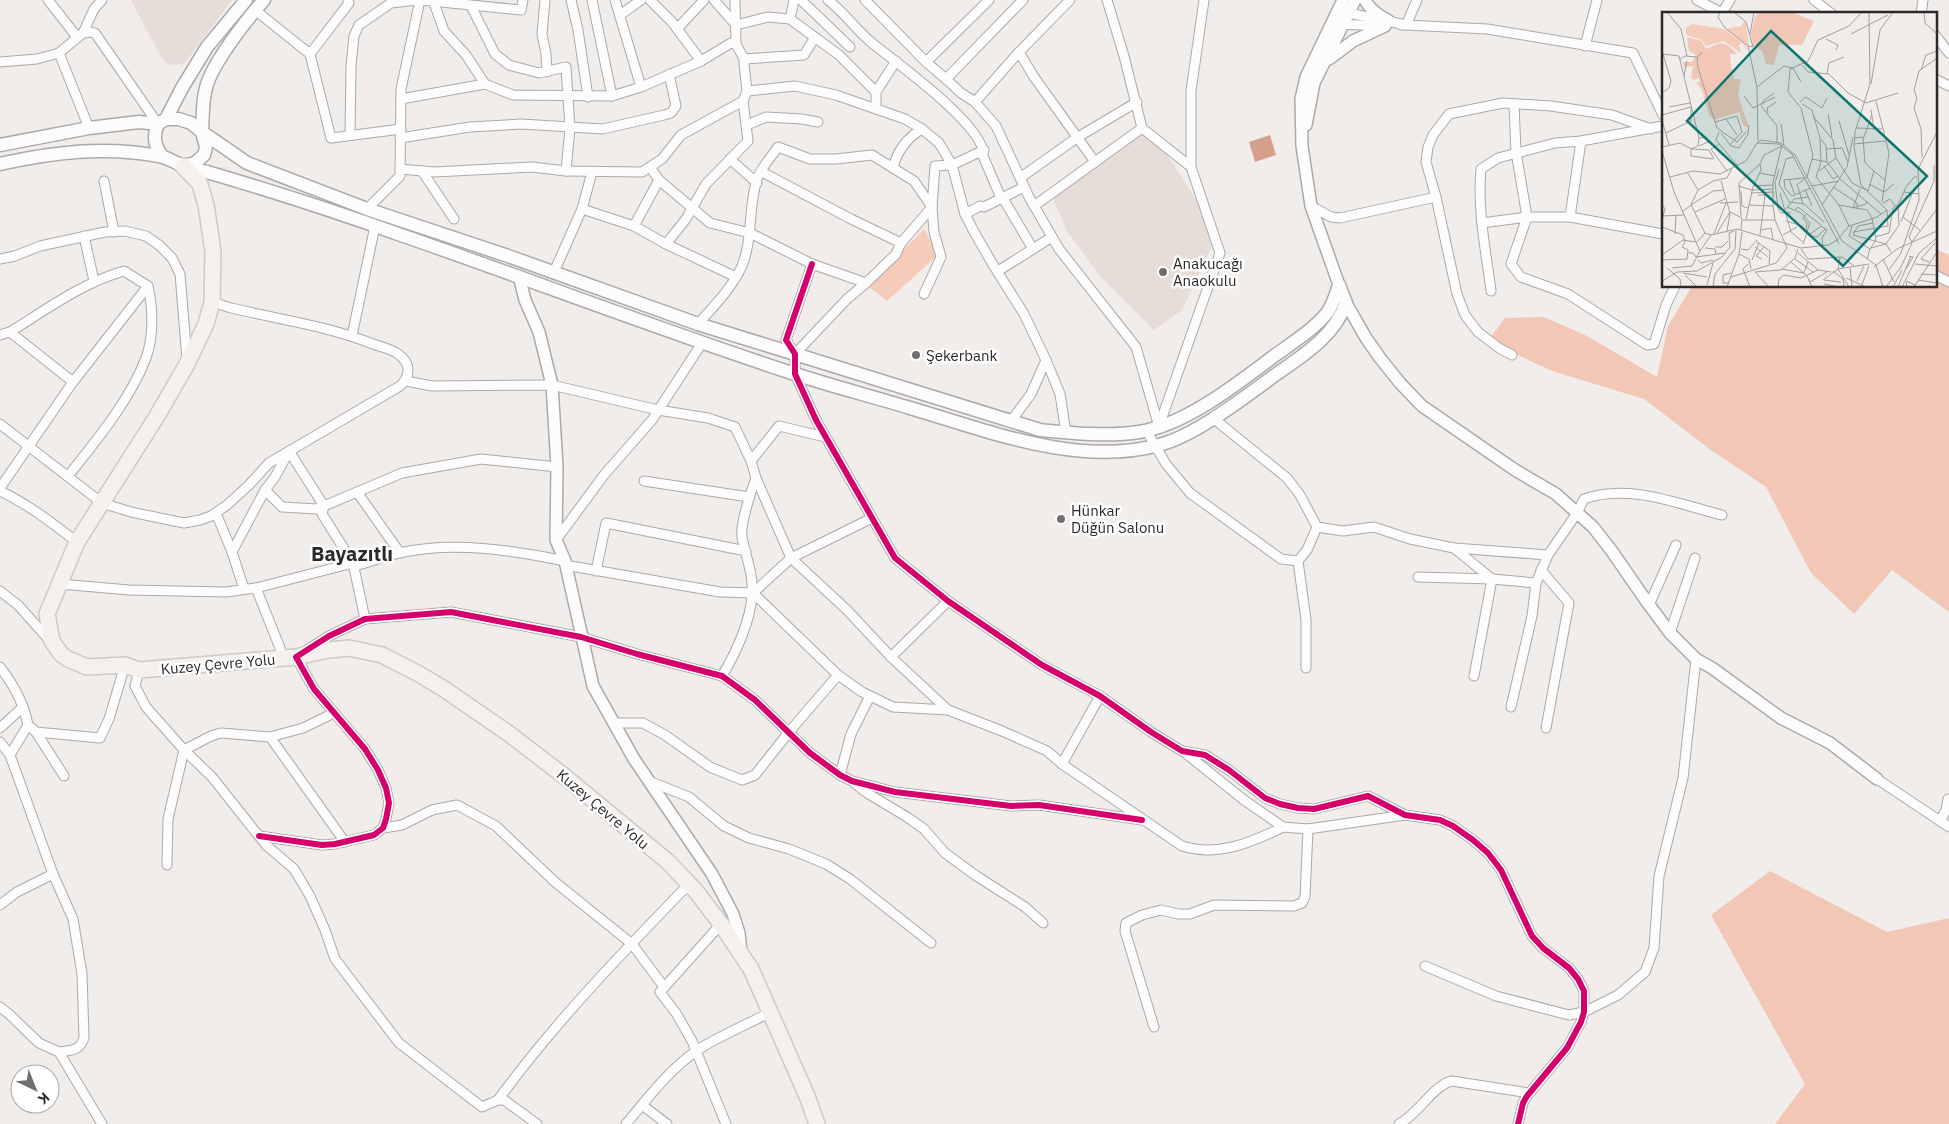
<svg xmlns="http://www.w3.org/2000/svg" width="1949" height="1124" viewBox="0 0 1949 1124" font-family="'IBM Plex Sans',sans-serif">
<rect width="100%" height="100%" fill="#f1edeb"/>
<g fill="#e6ddd9">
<polygon points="131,0 232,0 184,64 167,65 160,55"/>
<polygon points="1147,131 1169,158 1198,202 1212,246 1182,310 1154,330 1100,276 1067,231 1053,198"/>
</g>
<polygon fill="#f5cbba" points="924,229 938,255 887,301 868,286"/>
<g fill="#f2c7b6">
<polygon points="1935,249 1949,255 1949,612 1892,570 1854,614 1811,573 1766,487 1711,450 1644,399 1552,371 1488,341 1505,318 1544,317 1587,336 1657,377 1668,326 1692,286 1935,286"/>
<polygon points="1770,871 1887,932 1949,918 1949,1124 1775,1124 1805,1084 1711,915"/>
</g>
<polygon fill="#d4a08b" points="1270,135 1276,155 1255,162 1249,142"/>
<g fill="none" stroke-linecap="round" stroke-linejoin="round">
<g stroke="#aca9a8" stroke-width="11">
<g id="minor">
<polyline points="48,0 77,37"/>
<polyline points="421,0 521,10 523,0"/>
<polyline points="433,0 444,31 466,55 485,84 513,95 612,96 641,87 701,61 731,43 736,44"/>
<polyline points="545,0 542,34 546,54 547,72"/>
<polyline points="571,0 578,30 588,97"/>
<polyline points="592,0 612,96"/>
<polyline points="615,0 641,87"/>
<polyline points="650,0 672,22 701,61"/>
<polyline points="714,0 736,25 768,17 790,19 839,55 876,92"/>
<polyline points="801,0 850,47"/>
<path d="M828 0C844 12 856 30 872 43 894 61 988 128 983 156L1001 198 1004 200 1033 249"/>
<polyline points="865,0 926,62 946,79 961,93 975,102 996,126 1029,197 1059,249 1136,347 1159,427"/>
<polyline points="1107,0 1124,56 1142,128 1191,167"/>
<polyline points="1697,0 1722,13 1730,0"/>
<polyline points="1814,0 1832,14"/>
<polyline points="471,6 495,54 509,65 539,73 566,67 570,128 566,171"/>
<polyline points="255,10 310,54 331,138 401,129"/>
<polyline points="1344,12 1406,25 1487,29 1633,53 1663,115"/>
<polyline points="1921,14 1923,0"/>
<polyline points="620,15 641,0"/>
<polyline points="790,19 794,0"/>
<polyline points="1339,24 1381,26"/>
<polyline points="1401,25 1406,25 1417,0"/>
<polyline points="677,29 704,0"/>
<polyline points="83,33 91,32 95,33 158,124"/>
<polyline points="1935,35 1949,53"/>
<polyline points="1585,46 1597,0"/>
<polyline points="1019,52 1034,77 1095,162"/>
<polyline points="59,53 89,128"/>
<polyline points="310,54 349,3 348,0"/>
<polyline points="744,59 804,55 815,37"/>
<polyline points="0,62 37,59 59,53 83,33 94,9 102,0"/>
<polyline points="926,62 989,0"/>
<polyline points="946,79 1023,0"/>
<polyline points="1935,79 1949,86"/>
<polyline points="747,91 795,86 836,95 905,119 922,129 939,143 952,165 965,214 973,230 992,263 1024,314 1046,360 1031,394 1011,421"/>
<polyline points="401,99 485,84"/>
<polyline points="975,102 1019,52 1070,0"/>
<polyline points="1514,104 1516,152 1527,217 1511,264 1521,277 1568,294 1647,345 1654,344 1666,305 1675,286"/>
<polyline points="876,109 876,92 896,61"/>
<polyline points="747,125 766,117 802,119 818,122"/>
<polyline points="350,135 351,66 354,36 359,25 391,3 418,0"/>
<polyline points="400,138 470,127 521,124 603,129 664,115 671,113 676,106 669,74"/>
<polyline points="730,159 757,183"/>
<polyline points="650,167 659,180 710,223 750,233 812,264 866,283"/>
<path d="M893 168C897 151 907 138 922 129"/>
<polyline points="400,169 434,172 532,167 566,171 642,172 662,159 681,135 743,101"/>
<polyline points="422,171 454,219"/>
<polyline points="762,172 851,219 901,243"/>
<polyline points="1020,178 1078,137 1137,102"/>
<polyline points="104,181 114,232"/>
<polyline points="1034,206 1142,128"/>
<polyline points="1311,206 1331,217 1340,218 1436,197"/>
<polyline points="367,209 400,176 401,89 420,0"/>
<polyline points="582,209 634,226 666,244 736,277"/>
<polyline points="965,214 980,206 984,207 1024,187"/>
<polyline points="1570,217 1581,141"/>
<polyline points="1482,223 1527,217 1570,217 1663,234"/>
<polyline points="634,226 659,180"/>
<polyline points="84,236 94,281"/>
<polyline points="666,244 686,219 706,184 748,141 743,101 747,91 744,64 744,59 736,44 735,0"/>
<polyline points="0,259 15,256 40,246 105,232 125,231 146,236 159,245 172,258 180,274 187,359"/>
<polyline points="812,264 786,340 795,354 795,374 816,420 895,558 948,601 1042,665 1100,696 1151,732 1182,751 1205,755 1229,770 1265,798 1280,804 1298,808 1314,809 1368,796 1405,815 1440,820 1453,826 1473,840 1488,853 1501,870 1532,936 1543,948 1569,968 1578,979 1584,991 1584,1012 1581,1022 1567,1048 1527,1096 1523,1103 1518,1124"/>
<polyline points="998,271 1052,237"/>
<polyline points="554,272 582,209 592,172"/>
<polyline points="1935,275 1949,282"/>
<path d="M1491 291C1486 251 1477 210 1481 169L1498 158 1555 143 1581 141 1663 126"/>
<polyline points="924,294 941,257 934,232 932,207 935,166 952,165 984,150"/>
<path d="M698 324C714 306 732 288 742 266 753 238 748 208 757 179 761 168 771 157 778 147L810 159H836L872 155 914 181 932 207 901 243 896 254 866 283 847 299 795 354"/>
<polyline points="10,332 73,382"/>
<path d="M0 335 10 332C47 309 82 283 124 271L148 286C153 308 154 336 146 358 130 400 96 441 68 476"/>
<polyline points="352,336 375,226"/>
<polyline points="1512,355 1499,348 1478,332 1465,315 1457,294 1436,197 1426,162 1428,147 1433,135 1449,114 1503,103 1551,106 1612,115 1651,129"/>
<polyline points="1046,360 1060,394 1066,433"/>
<path d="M406 381 432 386 552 385 658 410 708 418 735 427 751 461 756 478 791 558 847 610 891 657 948 710 1002 731 1047 751 1062 764 1182 846C1217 857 1251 843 1283 827"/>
<polyline points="1213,418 1287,478 1300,495 1317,527 1343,531 1374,527 1410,539 1454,548 1548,555"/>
<path d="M0 424 102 503 131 512 184 523 200 520 211 516 227 505 249 485 269 463 400 386C411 376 411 363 398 354 392 349 381 347 373 344 328 326 278 319 231 308L212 302"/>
<polyline points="1159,426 1220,253 1191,167 1191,91 1204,0"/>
<polyline points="1146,430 1166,464 1190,493 1281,559 1298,561"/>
<polyline points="751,461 779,426 825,437"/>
<polyline points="644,481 749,497"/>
<polyline points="0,488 73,382 148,286"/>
<polyline points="265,490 282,507 317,509 402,473 481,459 557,467"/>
<path d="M0 491C28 504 52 523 77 542"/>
<polyline points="357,492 400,553"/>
<polyline points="216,513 232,552"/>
<polyline points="556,540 604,475 652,420 702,343"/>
<polyline points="1454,548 1492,579 1474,676"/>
<polyline points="565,565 720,592 753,593 838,675 862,692 893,707 948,710"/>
<polyline points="1541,570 1569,603 1546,728"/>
<polyline points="596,571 606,523 746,551"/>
<polyline points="1418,577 1492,579 1536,583"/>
<path d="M60 584 129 590 226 592 256 588 353 563 358 565C372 561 385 556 399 553 453 541 512 550 565 561"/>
<polyline points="256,588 280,648 282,658"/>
<polyline points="244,589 232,552 265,490 275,477 289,451 324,506 322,514 353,563 365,619"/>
<polyline points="0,591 18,605 51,642"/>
<polyline points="753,593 791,558 872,518"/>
<polyline points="1649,605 1676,545"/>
<polyline points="1670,633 1695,558"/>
<polyline points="891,657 948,601"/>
<path d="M0 667C14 685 24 703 28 725L10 755"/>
<polyline points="1306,668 1306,620 1298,561 1307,550 1317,527"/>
<polyline points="139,670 135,686 146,707 184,750 212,777 266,845 294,869 310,896 325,930 335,959 399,1043 482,1107 498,1100 504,1100 537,1124"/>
<path d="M722 676C736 653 751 620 752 594 754 575 745 555 742 537 740 524 751 491 756 478"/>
<path d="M1511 707 1532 616 1536 583 1548 555 1577 513 1584 499C1629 483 1678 504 1722 515"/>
<polyline points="613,723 643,723 665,735 710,767 742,780 755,775 789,732 838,675"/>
<polyline points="28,725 36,732 100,738 109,719 125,665"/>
<polyline points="0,728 23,707"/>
<polyline points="36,732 64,776"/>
<polyline points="270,737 345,842"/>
<path d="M0 742 10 755 53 874 73 919 82 974 84 1038C79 1052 71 1050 59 1052"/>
<polyline points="1184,752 1244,800 1283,827 1308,829 1405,815"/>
<polyline points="1062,764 1100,696"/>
<polyline points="840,775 851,734 870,696"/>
<polyline points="1877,779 1949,827"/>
<polyline points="649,781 689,797 724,826 749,838 789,849 826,864 850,879 931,943"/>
<polyline points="854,783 867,793 907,817 924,829 945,853 975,875 1025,907 1043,923"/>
<polyline points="1940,821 1946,810 1948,799"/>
<polyline points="383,828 402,825 432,810 457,805 496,826 555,882 632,944 664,987"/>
<polyline points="259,836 322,845 335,844 374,835 383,828 386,819 389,803 386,788 378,770 365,749 314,689 296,657 329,636 365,619 451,612 581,637 637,654 722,676 755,700 810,753 840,775 852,781 895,792 1011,806 1039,805 1142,820"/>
<polyline points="167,865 168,819 184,750 211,736 221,733 270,737 303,728 334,713"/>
<polyline points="0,905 17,892 53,874"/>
<polyline points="721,924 660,992 676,1013 692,1041 726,1124"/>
<polyline points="1425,966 1496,996 1569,1015 1584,1012 1618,995 1645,972 1654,948 1659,876 1683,778 1696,659"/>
<polyline points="0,1007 9,1014 39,1043 59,1052 102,1124"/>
<polyline points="1154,1027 1125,931 1126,923 1142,915 1161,910 1178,914 1190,914 1214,905 1294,906 1302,903 1305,897 1308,829"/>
<path d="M498 1100C555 1022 622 953 689 884"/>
<polyline points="642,1105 667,1124"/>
<path d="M626 1124C647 1099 668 1071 696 1051 717 1037 748 1024 771 1012"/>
<path d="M1399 1124C1419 1114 1433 1085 1452 1081L1529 1093"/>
</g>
</g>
<g stroke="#aca9a8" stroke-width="14">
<g id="tertiary">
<path d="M1365 0C1370 10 1379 16 1389 21"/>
<polyline points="1329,59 1353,41 1385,26"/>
<polyline points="1306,125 1314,83 1355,0"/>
<polyline points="519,276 525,300 539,332 552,385 557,467 556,540 565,561 593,686 634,759 712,874 733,914 739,933 741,953"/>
<polyline points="1339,285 1311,206 1302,146 1301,99 1306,77 1343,0"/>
<polyline points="1346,303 1366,338 1380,358 1400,383 1422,406 1515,470 1556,494 1593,527 1611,550 1647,602 1670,633 1696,659 1712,668 1781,718 1830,743 1877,779"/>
</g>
</g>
<g stroke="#aca9a8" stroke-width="15">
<g id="secondary">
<path d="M264 0C247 19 211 65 206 88 202 102 203 117 202 132L247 163 367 209 508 256 698 324 1040 430C1070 433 1109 437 1139 432 1185 425 1237 384 1274 356 1292 343 1313 330 1327 313 1333 305 1336 294 1339 285"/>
<polyline points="166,119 179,119 191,123 202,132 206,147 204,155 195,163 183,166"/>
<path d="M158 124C153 136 154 145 162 156"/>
<polyline points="0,145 89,128 139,122 158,124 166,119 182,88 207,47 246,0"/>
<path d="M0 164C53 152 105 146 159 156 166 157 172 161 179 164 188 167 197 170 207 172 272 191 337 212 401 235 531 280 660 330 792 373 831 386 871 396 910 408 989 431 1077 467 1159 445 1194 436 1241 400 1271 378 1300 357 1334 338 1346 303L1339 285"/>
</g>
</g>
<g stroke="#cccac9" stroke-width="18">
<polyline id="primary" points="183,166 200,184 206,205 213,251 212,302 206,324 187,364 157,416 77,542 47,614 52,641 61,654 68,659 87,667 125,665 139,670 296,657 329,650 349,648 382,655 419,674 444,689 508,733 564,776 667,861 695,890 721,924 751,969 807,1096 817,1124"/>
</g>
<use href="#minor" stroke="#fdfcfc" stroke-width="9"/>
<use href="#tertiary" stroke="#fdfcfc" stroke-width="11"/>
<use href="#secondary" stroke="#fdfcfc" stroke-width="12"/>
<use href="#primary" stroke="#f6f0ed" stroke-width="15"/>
<g stroke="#fff" stroke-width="9">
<g id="cycleway">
<polyline points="812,264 786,340 795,354 795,374 816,420 895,558 948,601 1042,665 1100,696 1151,732 1182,751 1205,755 1229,770 1265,798 1280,804 1298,808 1314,809 1368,796 1405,815 1440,820 1453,826 1473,840 1488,853 1501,870 1532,936 1543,948 1569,968 1578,979 1584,991 1584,1012 1581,1022 1567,1048 1527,1096 1523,1103 1518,1124"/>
<polyline points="259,836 322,845 335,844 374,835 383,828 386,819 389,803 386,788 378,770 365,749 314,689 296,657 329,636 365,619 451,612 581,637 637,654 722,676 755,700 810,753 840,775 852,781 895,792 1011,806 1039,805 1142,820"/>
</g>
</g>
<use href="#cycleway" stroke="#d6006c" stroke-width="6"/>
</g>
<g fill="#716e6d" stroke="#fff" stroke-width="2">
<circle cx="1163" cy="272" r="5"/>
<circle cx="916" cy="355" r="5"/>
<circle cx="1061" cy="519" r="5"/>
</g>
<g text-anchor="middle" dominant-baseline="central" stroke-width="5" stroke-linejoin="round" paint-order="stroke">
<g font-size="15" fill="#2c2a29" stroke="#fff" text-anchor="start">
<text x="1173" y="263">Anakucağı<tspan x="1173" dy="17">Anaokulu</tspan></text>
<text x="926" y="355">Şekerbank</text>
<text x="1071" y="510">Hünkar<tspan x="1071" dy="17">Düğün Salonu</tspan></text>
</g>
<g font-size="15" fill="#2c2a29" stroke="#fff">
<text transform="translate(218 664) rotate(-5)">Kuzey Çevre Yolu</text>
<text transform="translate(603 809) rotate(40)">Kuzey Çevre Yolu</text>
</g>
<g font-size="20" font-weight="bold" fill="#2c2a29" stroke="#fff">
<text x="352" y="553">Bayazıtlı</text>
</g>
</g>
<g transform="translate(1662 12)">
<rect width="275" height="275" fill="#f1edeb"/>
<path d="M83 9 87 33 85 34 64 17 79 14ZM31 12 62 17 83 33 85 39 80 31 77 33 79 41 62 29 44 34 40 28 24 23V15Z" fill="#f5cbba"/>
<path d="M98 0H129L152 9 140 33H117L112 53 104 52 100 39 90 33 89 22 93 5ZM25 25 39 29 44 37 58 31 66 33 75 42H68L69 53 72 67H79L76 83 87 116 81 113 77 100 52 108 47 103 40 78 34 70H38L37 66 31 68 29 65 31 54 22 55 21 50H30L34 43 27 39Z" fill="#f2c7b6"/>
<path fill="none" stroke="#a29f9d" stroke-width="1" d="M5 0 19 17 25 44M58 0 56 5 63 16 86 34M72 0 84 10 91 35 86 34 95 75 96 129M262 0 263 11 275 22M88 22 92 0M189 22 226 3M164 27 176 33 174 38M40 40 35 46 36 56 55 116 75 130 84 120M0 42 17 44 37 126 36 134 28 137M18 47 23 44 35 45M140 53 146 60 167 62 186 81 204 91 236 81M259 58 264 43 275 39M165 61 167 51 182 45M22 64 25 49M209 72 218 18 231 0M95 75 122 54 131 56 139 70M0 81 7 76 9 69 1 42M82 84 91 96 113 85M214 89 227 141 220 190M138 90 144 85 160 96 165 86M140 92 150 98 158 126 159 150 154 165 177 193 205 198 210 206 214 228 208 237M100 93 101 89 112 81M99 94 115 114V130M7 95 28 91M209 98 212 118M106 101 105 96 114 90M166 102 170 125M0 103 29 95V109L4 121M151 104 171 128 174 146 190 171 206 179 212 159 223 168M64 107 75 123M0 108 7 133M177 109 187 143M53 110 75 104 80 120 68 133M119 112 122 133M195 116 220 117M57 120 54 128 75 153M59 121 69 134 77 136 86 122 87 113M201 125 203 151 212 159M193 126 202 125 210 103M159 127 164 134 165 150 178 167M58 132 49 137 65 159M192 132 223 129M37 134 46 130 44 125 37 126M0 135 18 131 30 137 47 138 52 147M29 137V144L51 147M164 137 180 136 186 150M0 139 12 180 38 239 30 254 10 256M260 145 259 117 252 96 255 86 252 78 257 59 275 46M150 147 165 150M162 154 171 167 176 164M117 157 113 171 116 196 119 201H129M157 159 174 146M25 160 36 178M98 161 113 164M8 165 31 159 58 162 84 149 95 131M142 166 122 168 123 176 130 184 149 176M127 167 133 183M178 167 219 202M59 169 68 201 65 219M135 172 141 192M136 172 145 165 151 143 139 96 126 80 128 57 146 49 156 28 187 14 200 0M207 172 222 180 232 172M76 174 90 178 111 177M92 174 111 173M150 174 177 169M171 175 194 190 196 195M143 177 150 194M198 177 191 196 204 192 205 189M79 179 80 194 86 196M242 180 257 182M0 181 1 166M89 181 112 180M118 181 129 220 142 231M96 183H103L98 223M129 190 142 192 162 210M58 191 76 190M128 191 117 172 124 147 132 145M221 191 228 187 233 194M0 192 3 197 0 208M87 193 111 194M160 193 185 155 191 125M177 193 187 214M125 195 139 201 148 211 141 232M124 197 132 187 146 185M133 198 136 195 159 213M20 200 29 193 36 178 51 169 65 166 70 156M33 200 63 187M68 200 80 206 79 218M144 202 141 206 145 211 144 218M0 204 22 203M79 204 77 171 98 152 102 143 120 134M241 205 259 219M84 207 91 175 99 158 98 152M81 208H113M124 209 140 214 150 224 155 225 163 217M239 210 250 182M211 211 196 214 191 223 224 232 237 213 236 193 244 175 252 165H255M159 214 165 218 160 226 161 234M190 214 187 224 208 237 205 247M0 215 21 223 23 230 20 235 26 238 25 247 0 248M99 218 109 216 111 228M80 220 77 242 87 247 89 257M191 220 226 214 225 198M43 221 29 193 51 179 62 178M55 221 68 200M13 222 14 203M52 222 64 191M121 223 135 215M147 223 159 214M213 225 227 221 231 196 236 193M35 230 43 221 49 223 75 217 139 236 167 233 175 228 130 142 117 132 95 131 99 128 119 131 133 143 180 229 214 253 221 275M95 230 108 239 107 252M250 230 247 225 272 169V153M249 231 275 197M177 232 175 228 187 214 215 205 225 198 199 173 192 135 193 120 208 72 207 0M53 235H60L66 229M93 235 106 245M43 236 53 237 54 242M209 236 224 232 229 240M79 237 86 238 95 228M139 237 146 247 180 245 192 254M38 239 49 223M26 241H31L34 245 63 241M136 241 156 258 169 260M0 243 21 228 34 230M178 245 176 257 187 275M100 247 94 244 102 235M133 247 151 260M221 247 232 270M36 248 39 251 51 248M90 248 97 231M129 250 145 264 150 275M267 250 259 247 273 231M86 252 81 257 88 275M253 252 275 254M188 255 190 275M212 255 235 237 275 219M5 256 18 267 19 275M120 257 142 261 146 250M244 257 251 245 247 244M227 258 239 241 257 188 256 157 275 120M171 259 181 267 182 275M93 260 119 258 133 246 136 237M93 260 107 275M21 261 45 265M259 262 275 263M23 263 35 275M69 265 114 251 125 236 113 208 111 194V170L120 133M184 266 204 275M161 268 176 257 207 252M162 268 179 270M256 268 275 271M0 269 15 260 35 259 60 245 68 235 67 221 72 219M195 269 202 254M148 270 165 260M67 271H61V263L69 261M162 272 177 275M45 273 51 251M51 275 53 262 73 237 74 218M65 275 77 242M116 275 117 267 122 263 139 266 156 258M199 275 207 254M224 275 239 255 250 231M231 275 240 258M236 275 249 244M240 275 257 241 275 226M244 275 245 269 253 273M252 275 275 240"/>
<path fill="#0f766e" fill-opacity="0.15" stroke="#0f766e" stroke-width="2.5" d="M109 19 265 164 181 254 25 109Z"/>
<rect width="275" height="275" fill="none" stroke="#2c2a29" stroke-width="2.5"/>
</g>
<g transform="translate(35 1089) rotate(137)"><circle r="24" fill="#ffffff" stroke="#abaaa9"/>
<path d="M0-4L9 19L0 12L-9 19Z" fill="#716e6d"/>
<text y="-8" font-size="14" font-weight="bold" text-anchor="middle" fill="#2c2a29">K</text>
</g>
</svg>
